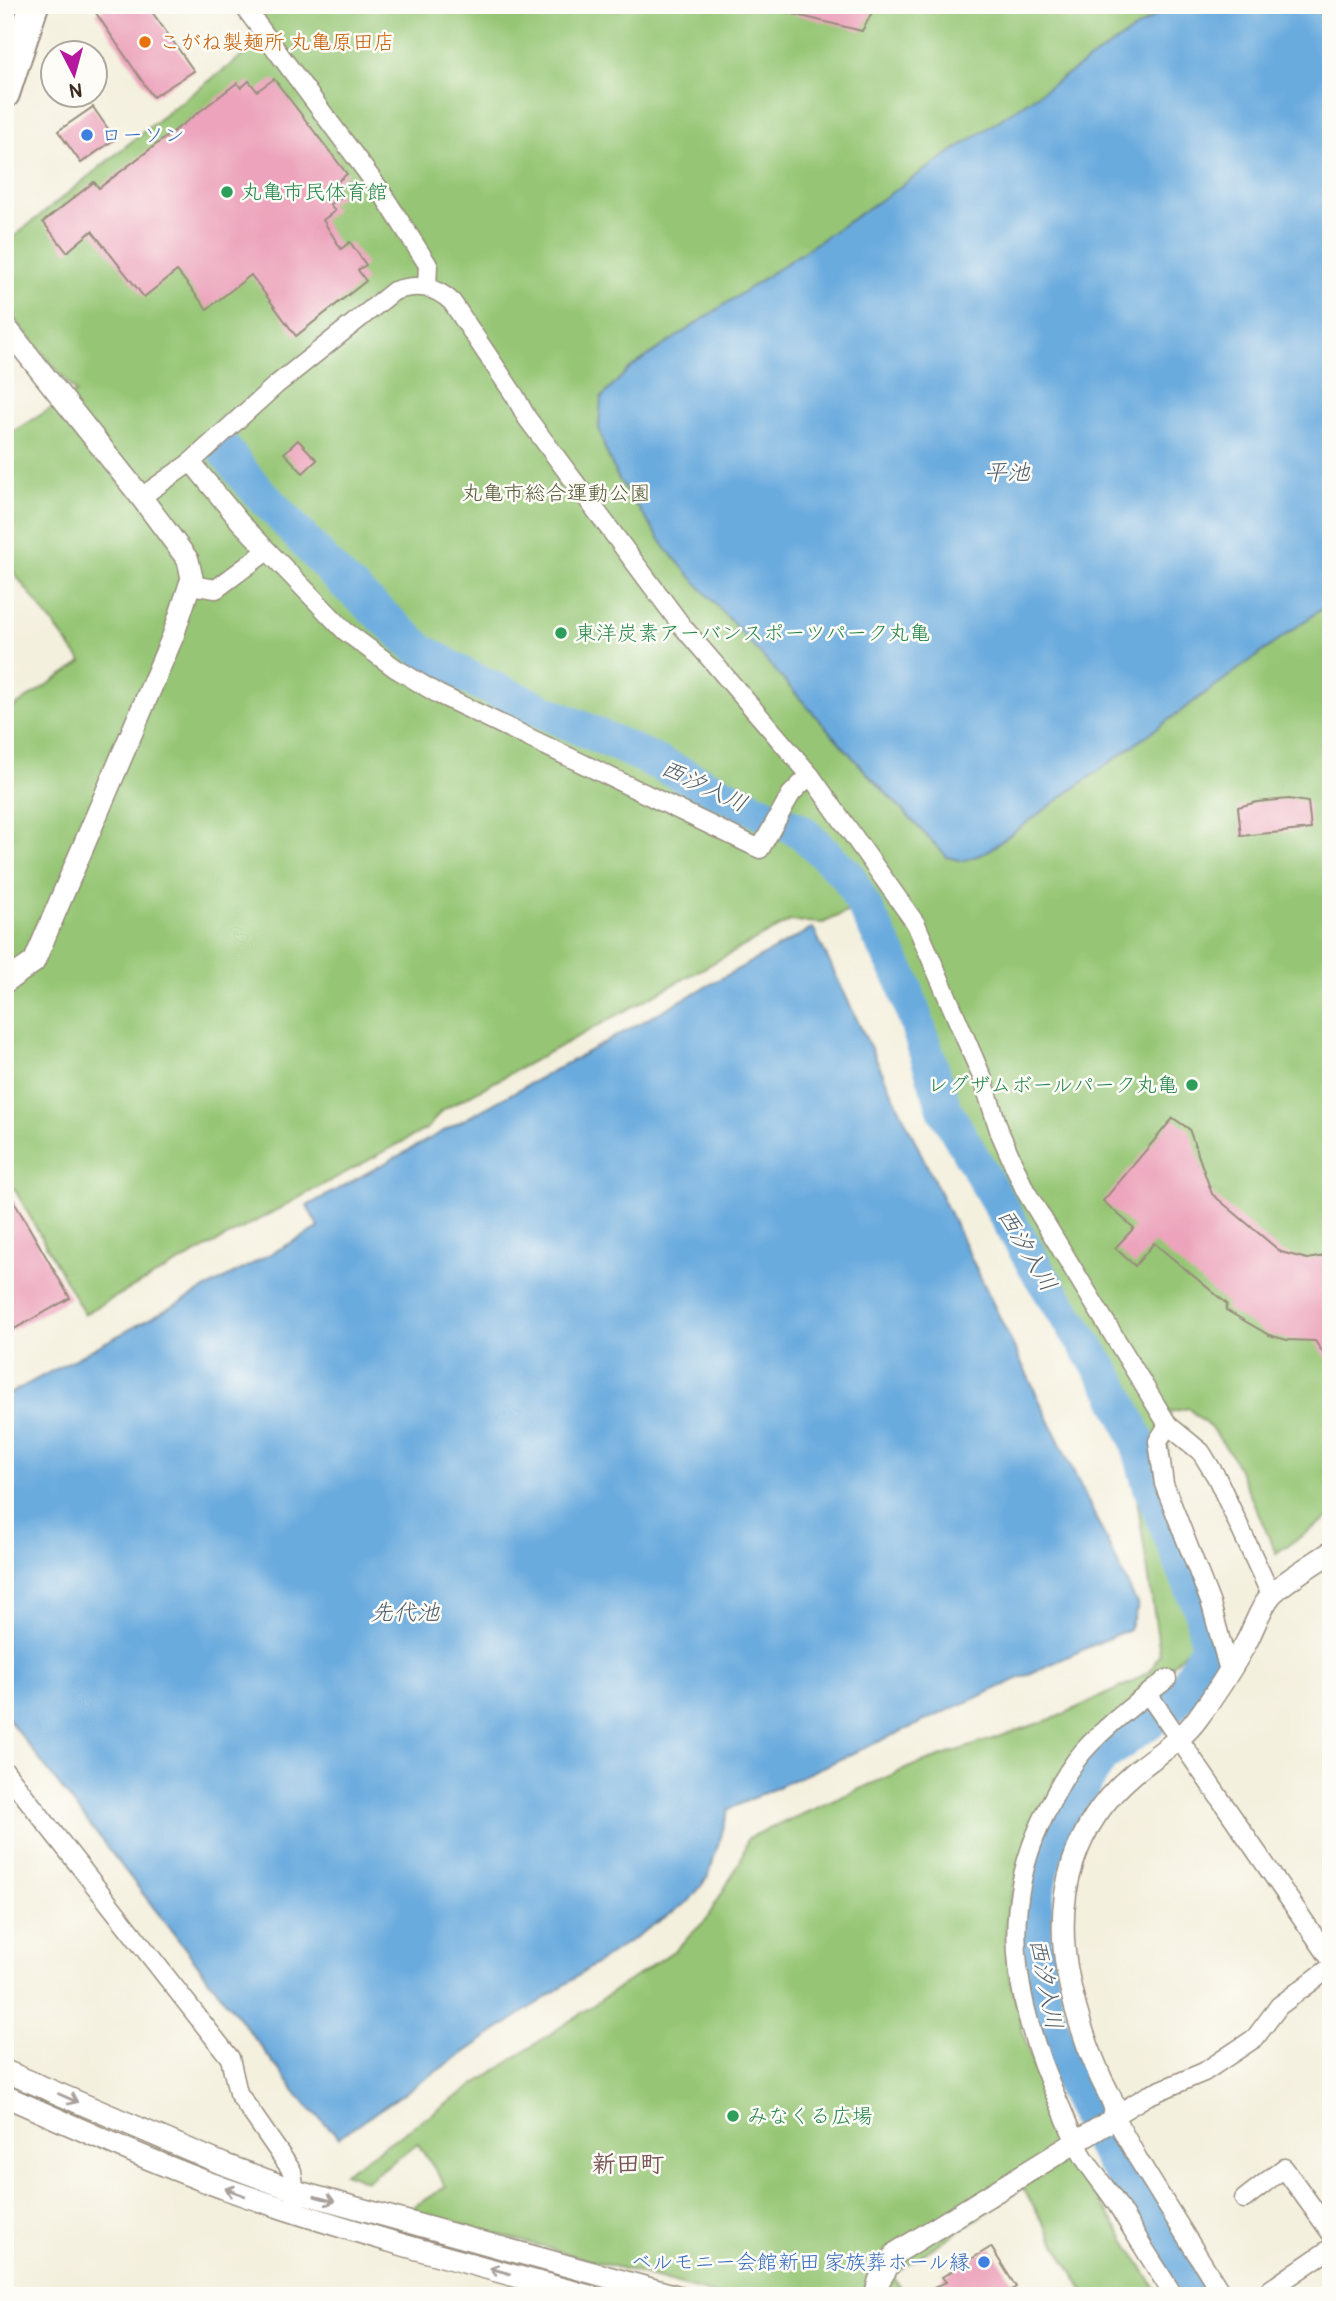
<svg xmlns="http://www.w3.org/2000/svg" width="1336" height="2301" viewBox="0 0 1336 2301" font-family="Pangolin,'Klee One',sans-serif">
<rect width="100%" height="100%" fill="#fdfcf7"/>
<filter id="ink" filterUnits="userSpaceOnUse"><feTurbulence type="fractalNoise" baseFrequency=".0143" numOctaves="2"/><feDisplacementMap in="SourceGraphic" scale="14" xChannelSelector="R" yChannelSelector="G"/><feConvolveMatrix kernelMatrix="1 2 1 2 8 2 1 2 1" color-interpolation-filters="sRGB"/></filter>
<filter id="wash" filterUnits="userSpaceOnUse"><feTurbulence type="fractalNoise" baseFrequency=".00686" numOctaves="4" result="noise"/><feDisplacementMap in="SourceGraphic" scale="28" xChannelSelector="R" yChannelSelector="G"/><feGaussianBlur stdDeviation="1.57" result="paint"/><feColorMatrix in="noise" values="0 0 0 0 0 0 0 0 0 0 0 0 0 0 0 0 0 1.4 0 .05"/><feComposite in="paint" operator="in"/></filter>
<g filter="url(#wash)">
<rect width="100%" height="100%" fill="#f4f0de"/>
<polygon fill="#96c675" stroke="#68784a" stroke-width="2" points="254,5 1331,5 1331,1516 1276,1553 1234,1459 1214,1431 1188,1408 1170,1412 1166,1471 1220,1612 1155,1686 1063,1772 1024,1849 1008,1909 1005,1941 1010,1976 1025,2040 1042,2090 1072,2155 1160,2296 1087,2296 1023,2188 892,2275 906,2296 721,2296 409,2210 446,2186 418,2144 366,2181 344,2173 675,1950 706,1920 740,1862 748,1838 910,1767 1057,1717 1130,1683 1151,1670 1160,1653 1122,1398 953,1103 939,1060 857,907 823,923 790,921 441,1111 428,1128 84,1314 14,1188 5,1192 5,713 82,662 5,561 5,437 76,393 5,308 5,244 173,108 272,34"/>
<g fill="#6babde" stroke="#536a7e" stroke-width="2">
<polygon points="1171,5 1322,5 1331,25 1331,602 985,853 963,861 947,857 865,771 667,550 618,478 605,449 599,428 601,398 630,368"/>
<polygon points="813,928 1138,1606 1129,1629 729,1809 708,1877 689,1901 339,2137 306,2105 5,1715 5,1396 319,1228 307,1206"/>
</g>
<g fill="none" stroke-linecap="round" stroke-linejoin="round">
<polyline stroke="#6babde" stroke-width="35" points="220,444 246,478 337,576 421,650 465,676 639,754 801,831 848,876 903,981 945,1110 1039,1273 1114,1389 1136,1437 1150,1486 1201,1610 1208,1645 1185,1689 1172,1705 1101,1757 1062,1819 1045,1858 1036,1897 1034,1937 1047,2012 1072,2084 1098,2138 1198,2296"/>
</g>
<g id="blocks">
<g fill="#eca3bb">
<polygon points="108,5 147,5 194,71 153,97 96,13"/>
<polygon points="781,5 876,5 862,31 781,11"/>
<polygon points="274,79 347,174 332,186 341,197 330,204 335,211 323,220 341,249 350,242 366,265 358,270 366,281 296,336 251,275 207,309 177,271 144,297 92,231 67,252 43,222 94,182 99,188 237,83 241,88 249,81 257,91"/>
<polygon points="93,107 115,139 81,163 58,131"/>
<polygon points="298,440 317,460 303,473 284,453"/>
<polygon points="1289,799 1308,802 1311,829 1241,836 1238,807 1257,802"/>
<polygon points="1173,1118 1189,1129 1212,1194 1281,1252 1307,1259 1331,1255 1331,1364 1315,1341 1287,1340 1269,1335 1226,1310 1227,1304 1154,1243 1135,1266 1115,1248 1134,1228 1103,1201"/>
<polygon points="5,1186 70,1298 5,1334"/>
<polygon points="991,2247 1016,2287 1003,2296 918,2296 946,2282 942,2277"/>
</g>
</g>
</g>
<g filter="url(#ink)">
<use href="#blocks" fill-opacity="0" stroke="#988d7e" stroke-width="2"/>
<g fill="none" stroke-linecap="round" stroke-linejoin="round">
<g stroke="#988d7e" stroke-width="21">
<g id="minor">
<polyline points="243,5 380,190 428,265 427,287"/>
<polyline points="191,462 240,522 345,631 395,668 438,694 760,849 791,794 810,775"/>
<path d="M141 497 191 462 276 385 394 291C417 283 435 286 452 302L515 396 527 418 682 626 810 775 916 924 982 1077 1000 1133 1025 1190 1168 1425 1201 1452 1217 1478 1271 1595"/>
<polyline points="190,585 216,589 267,551"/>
<polyline points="1168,1425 1158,1441 1164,1484 1211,1604 1229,1671"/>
<path d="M1167 1679C1141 1699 1113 1720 1090 1744 1068 1766 1053 1797 1040 1825 996 1922 1019 2017 1062 2110 1068 2125 1074 2140 1082 2154 1092 2172 1107 2188 1118 2206 1136 2236 1155 2266 1174 2296"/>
<polyline points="1148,1694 1331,1960"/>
<polyline points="5,1771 230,2058 238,2093 292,2171 296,2200"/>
<polyline points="1244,2199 1284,2168 1331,2233"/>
<polyline points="1223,2296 1138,2159 1114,2116 1147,2096 1204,2072 1255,2038 1279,2006 1331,1967"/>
<polyline points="1261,2296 1331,2248"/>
</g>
</g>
<g stroke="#988d7e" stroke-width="24">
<g id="tertiary">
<polyline points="5,326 141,497 188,560 192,578 173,636 34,962 5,982"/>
<polyline points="5,2071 223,2164 299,2192 677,2296"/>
<path d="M5 2096C85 2131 164 2168 246 2196 359 2235 475 2265 589 2296"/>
<path d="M875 2296 879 2281 896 2253 1112 2120C1113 2117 1115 2113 1115 2110 1113 2098 1102 2083 1098 2071 1084 2039 1073 2004 1067 1970 1054 1894 1074 1824 1133 1774 1155 1755 1180 1742 1197 1719 1215 1695 1232 1668 1246 1643 1254 1628 1260 1608 1271 1595 1280 1584 1316 1562 1331 1552"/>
</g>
</g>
<g stroke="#988d7e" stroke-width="32">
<polyline id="primary" points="5,94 34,5"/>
</g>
<use href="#minor" stroke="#fff" stroke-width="18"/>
<use href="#tertiary" stroke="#fff" stroke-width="21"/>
<use href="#primary" stroke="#fff" stroke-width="28"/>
</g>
<defs><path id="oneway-shaft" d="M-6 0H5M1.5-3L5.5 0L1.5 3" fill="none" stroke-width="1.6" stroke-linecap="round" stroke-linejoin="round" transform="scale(1.75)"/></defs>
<g stroke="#a79f9a">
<use href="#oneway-shaft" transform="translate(68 2098) rotate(24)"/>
<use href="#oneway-shaft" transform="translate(235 2192) rotate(-159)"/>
<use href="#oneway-shaft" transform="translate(325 2199) rotate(15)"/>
<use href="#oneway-shaft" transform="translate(500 2271) rotate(-164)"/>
</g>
</g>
<circle fill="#e8710a" stroke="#fdfcf7" stroke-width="2.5" cx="145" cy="42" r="7"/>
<g fill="#3f7fe0" stroke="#fdfcf7" stroke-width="2.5">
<circle cx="87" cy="135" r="7"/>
<circle cx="984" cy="2262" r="7"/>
</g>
<g fill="#2e9e5b" stroke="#fdfcf7" stroke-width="2.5">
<circle cx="227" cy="192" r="7"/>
<circle cx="561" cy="633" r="7"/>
<circle cx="1192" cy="1085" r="7"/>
<circle cx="733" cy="2116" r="7"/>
</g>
<g text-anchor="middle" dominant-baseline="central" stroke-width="5" stroke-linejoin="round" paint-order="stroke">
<g font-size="21" fill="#c56008" stroke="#fdfcf7" text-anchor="start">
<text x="159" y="42">こがね製麺所 丸亀原田店</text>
</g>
<g font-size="21" fill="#366cbe" stroke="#fdfcf7" text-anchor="start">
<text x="101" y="135">ローソン</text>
<text x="970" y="2262" text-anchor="end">ベルモニー会館新田 家族葬ホール縁</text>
</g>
<g font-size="21" fill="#27864d" stroke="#fdfcf7" text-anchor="start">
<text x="241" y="192">丸亀市民体育館</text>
<text x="575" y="633">東洋炭素アーバンスポーツパーク丸亀</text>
<text x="1178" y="1085" text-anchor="end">レグザムボールパーク丸亀</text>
<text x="747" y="2116">みなくる広場</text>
</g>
<g font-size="21" fill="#565938" stroke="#fdfcf7">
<text x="556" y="493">丸亀市総合運動公園</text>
</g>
<g font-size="23" font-style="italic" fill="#4e5e6b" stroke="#fdfcf7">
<text x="1007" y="472">平池</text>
<text transform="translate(704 786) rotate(25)">西汐入川</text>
<text transform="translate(1027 1250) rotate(59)">西汐入川</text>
<text x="405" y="1612">先代池</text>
<text transform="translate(1046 1984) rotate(79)">西汐入川</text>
</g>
<g font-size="24" font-weight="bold" fill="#795455" stroke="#fdfcf7">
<text x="628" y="2164">新田町</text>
</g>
</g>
<rect width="1336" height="2301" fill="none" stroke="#fdfcf7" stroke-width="28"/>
<g transform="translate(74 74) rotate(174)"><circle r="33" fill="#fdfcf7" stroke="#afa8a0" stroke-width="2"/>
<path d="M0-5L12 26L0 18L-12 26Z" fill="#b5179e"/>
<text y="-10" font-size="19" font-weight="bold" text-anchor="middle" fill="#3b2a1e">N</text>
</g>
</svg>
